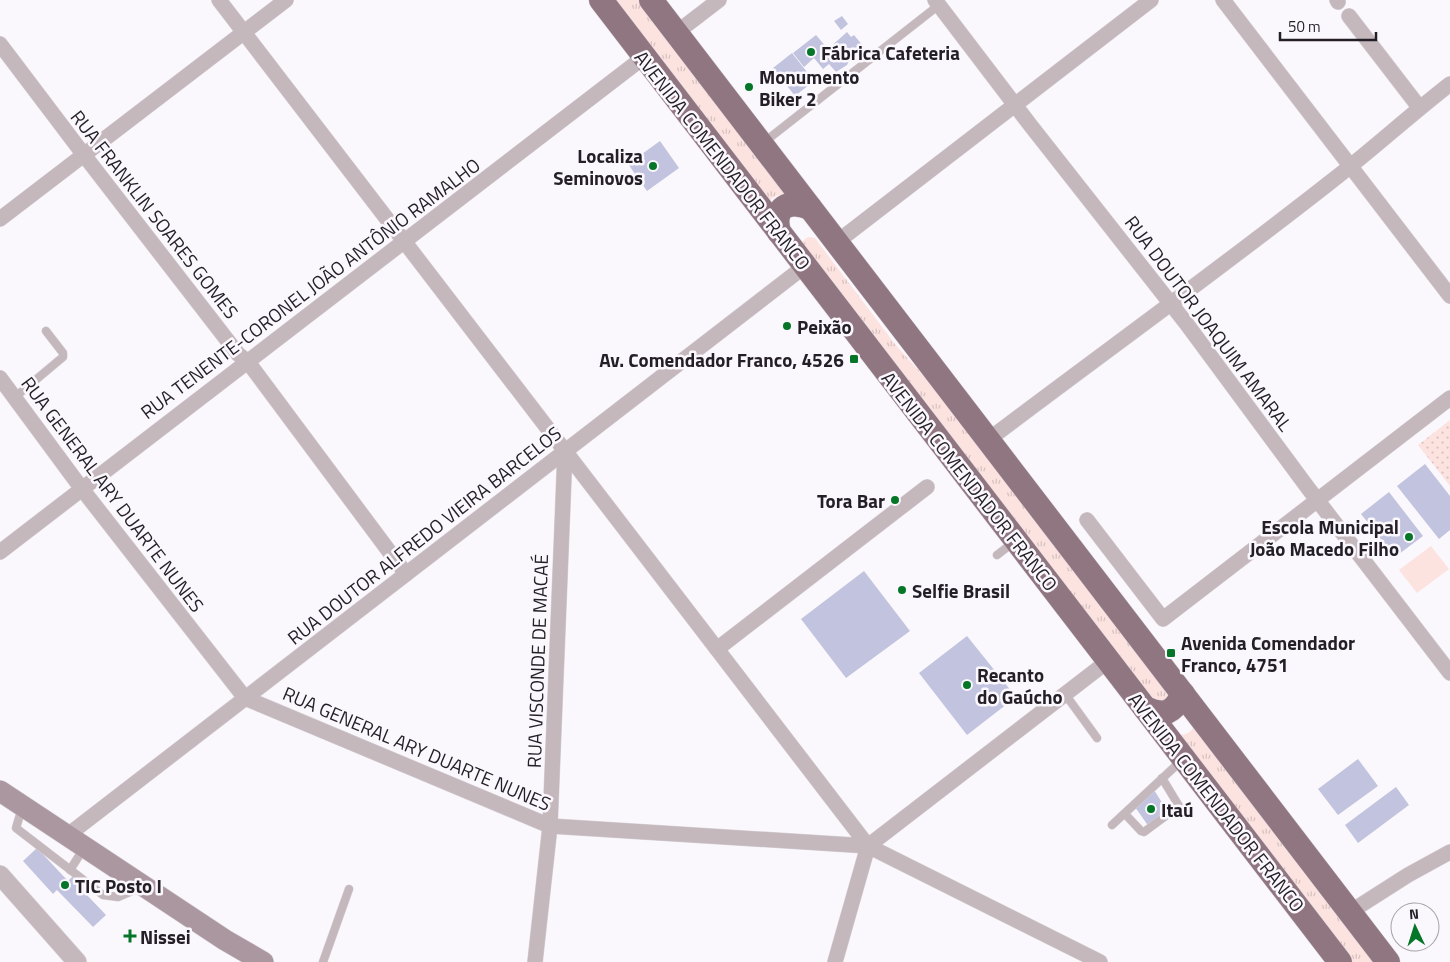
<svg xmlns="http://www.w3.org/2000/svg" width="1450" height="962" viewBox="0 0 1450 962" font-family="'Titillium Web',sans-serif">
<defs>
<pattern id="grass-tufts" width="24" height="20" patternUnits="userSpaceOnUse" patternTransform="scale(1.25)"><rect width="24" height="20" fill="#fce3e0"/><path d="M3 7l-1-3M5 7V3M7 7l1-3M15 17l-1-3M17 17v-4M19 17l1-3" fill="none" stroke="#d8c2c0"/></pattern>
<pattern id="park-dots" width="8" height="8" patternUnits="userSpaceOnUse" patternTransform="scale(1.25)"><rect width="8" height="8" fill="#fce3e0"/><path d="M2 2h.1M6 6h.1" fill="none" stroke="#d8c2c0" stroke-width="1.8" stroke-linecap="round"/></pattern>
</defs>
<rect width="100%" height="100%" fill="#fbf8fd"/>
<g fill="url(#grass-tufts)">
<path d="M613 0H638L788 195C779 194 775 195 768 202Z"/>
<polygon points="810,237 815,238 895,344 945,400 1174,697 1157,707 799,245 806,238"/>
<path d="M1195 725 1377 962H1348L1178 735C1187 735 1191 732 1195 725Z"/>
</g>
<polygon fill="url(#park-dots)" points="1450,420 1450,486 1418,445"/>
<polygon fill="#fce3e0" points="1431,546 1449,569 1417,593 1399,570"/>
<g fill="#c2c3de">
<polygon points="842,16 848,24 841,30 834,21"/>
<polygon points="847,32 851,37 854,35 864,47 850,59 847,65 836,72 829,64 823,69 814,58 804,67 793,53 816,35 828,49"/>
<polygon points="792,53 814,81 795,96 773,68"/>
<polygon points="660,141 679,168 647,191 628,164"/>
<polygon points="1425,464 1450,496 1450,530 1439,539 1397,486"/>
<polygon points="1389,492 1423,536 1395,557 1361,514"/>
<polygon points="864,571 910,631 846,678 801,619"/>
<polygon points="967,636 1016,697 967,735 919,673"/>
<polygon points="1358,759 1378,786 1338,815 1318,789"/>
<polygon points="1396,787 1409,805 1358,843 1345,825"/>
<polygon points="1154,790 1168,812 1149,827 1135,807"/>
<polygon points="37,848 68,881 75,874 90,890 86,894 106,915 93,927 57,890 53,894 23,861"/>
</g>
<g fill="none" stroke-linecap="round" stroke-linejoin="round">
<g stroke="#d9d5db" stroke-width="9">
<g id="service">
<polyline points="763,143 939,5"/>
<polyline points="14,398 63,357 63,353 46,331"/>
<polyline points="997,555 1014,542"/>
<polyline points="1065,694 1097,738"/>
<polyline points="22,808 16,828 103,895 118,897 141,887"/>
<polyline points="1125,814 1141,831 1144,832 1179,806 1162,778"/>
<polyline points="1112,825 1182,760"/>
<polyline points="70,870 84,848"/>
<polyline points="323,962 349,889"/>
</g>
</g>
<g stroke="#d9d5db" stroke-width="16">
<g id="minor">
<polyline points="219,0 868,846"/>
<polyline points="935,0 1031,126 1186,323 1308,488 1450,673"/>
<polyline points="1223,0 1450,296"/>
<polyline points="1337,0 1338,2"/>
<polyline points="1349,16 1419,107"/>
<polyline points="676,33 719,0"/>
<polyline points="0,44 84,155 238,354 248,362 406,574"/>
<polyline points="0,219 286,0"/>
<polyline points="837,242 1151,0"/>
<polyline points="0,378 82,489 245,698 550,826 868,846 1100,962"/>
<path d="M988 440C1103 353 1220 269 1333 180 1373 149 1410 115 1450 84"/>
<polyline points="1087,520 1163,619 1450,398"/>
<polyline points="0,552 644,57"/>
<polyline points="717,649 927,487"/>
<polyline points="68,835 805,266"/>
<polyline points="1350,912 1408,875 1450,852"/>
<polyline points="535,962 550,826 565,451"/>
<polyline points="835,962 868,846 1108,661"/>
</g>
</g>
<g stroke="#d9d5db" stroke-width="20">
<polyline id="tertiary" points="0,875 77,962"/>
</g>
<g stroke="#d9d5db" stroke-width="22">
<polyline id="secondary" points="0,791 225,940 263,962"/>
</g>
<g stroke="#d9d5db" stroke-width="25">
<g id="trunk">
<polyline points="601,0 1340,962"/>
<polyline points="651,0 1388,962"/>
<path d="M779 232C772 207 789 199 810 208"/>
<path d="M1145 708C1165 717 1173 713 1183 694"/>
</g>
</g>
<use href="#service" stroke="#c5b8bd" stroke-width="8"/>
<use href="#minor" stroke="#c5b8bd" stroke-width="15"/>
<use href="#tertiary" stroke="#c5b8bd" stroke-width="19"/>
<use href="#secondary" stroke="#ab979f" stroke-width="21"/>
<use href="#trunk" stroke="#907681" stroke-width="24"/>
</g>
<g fill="#057528" stroke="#fbf8fd" stroke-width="2">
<circle cx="811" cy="52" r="5"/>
<circle cx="749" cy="87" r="5"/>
<circle cx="653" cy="166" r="5"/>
<circle cx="787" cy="326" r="5"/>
<rect x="849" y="354" width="10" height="10" rx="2.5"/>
<circle cx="895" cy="500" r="5"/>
<circle cx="1409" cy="537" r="5"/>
<circle cx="902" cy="590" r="5"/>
<rect x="1166" y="648" width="10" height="10" rx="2.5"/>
<circle cx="967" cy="685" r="5"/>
<circle cx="1151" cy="809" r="5"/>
<circle cx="65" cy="885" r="5"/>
<path d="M127.5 928.5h5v5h5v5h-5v5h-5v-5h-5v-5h5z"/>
</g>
<g text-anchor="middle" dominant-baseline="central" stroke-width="5" stroke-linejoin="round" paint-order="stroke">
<g font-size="19" font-weight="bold" fill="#241e26" stroke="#fbf8fd" text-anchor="start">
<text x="821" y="52">Fábrica Cafeteria</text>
<text x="759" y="76">Monumento<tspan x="759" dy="22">Biker 2</tspan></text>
<text x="643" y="155" text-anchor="end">Localiza<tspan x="643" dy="22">Seminovos</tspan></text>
<text x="797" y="326">Peixão</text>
<text x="844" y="359" text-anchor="end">Av. Comendador Franco, 4526</text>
<text x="885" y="500" text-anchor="end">Tora Bar</text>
<text x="1399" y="526" text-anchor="end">Escola Municipal<tspan x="1399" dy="22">João Macedo Filho</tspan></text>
<text x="912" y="590">Selfie Brasil</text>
<text x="1181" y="642">Avenida Comendador<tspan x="1181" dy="22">Franco, 4751</tspan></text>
<text x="977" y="674">Recanto<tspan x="977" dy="22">do Gaúcho</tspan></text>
<text x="1161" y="809">Itaú</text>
<text x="75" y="885">TIC Posto I</text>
<text x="140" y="936">Nissei</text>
</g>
<g font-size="19" fill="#241e26" stroke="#fbf8fd">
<text transform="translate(723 160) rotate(52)">AVENIDA COMENDADOR FRANCO</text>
<text transform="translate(155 214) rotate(52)">RUA FRANKLIN SOARES GOMES</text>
<text transform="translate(310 288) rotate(-37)">RUA TENENTE-CORONEL JOÃO ANTÔNIO RAMALHO</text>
<text transform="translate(1209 323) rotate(53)">RUA DOUTOR JOAQUIM AMARAL</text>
<text transform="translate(970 481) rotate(52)">AVENIDA COMENDADOR FRANCO</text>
<text transform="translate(113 494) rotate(53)">RUA GENERAL ARY DUARTE NUNES</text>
<text transform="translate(424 535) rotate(-38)">RUA DOUTOR ALFREDO VIEIRA BARCELOS</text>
<text transform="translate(537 661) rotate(-88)">RUA VISCONDE DE MACAÉ</text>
<text transform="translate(417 748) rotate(23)">RUA GENERAL ARY DUARTE NUNES</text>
<text transform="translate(1217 802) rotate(52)">AVENIDA COMENDADOR FRANCO</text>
</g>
</g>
<g transform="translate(1415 927) rotate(356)"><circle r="24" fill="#fbf8fd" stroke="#a5a1a7"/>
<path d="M0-4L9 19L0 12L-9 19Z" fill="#057528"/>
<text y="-8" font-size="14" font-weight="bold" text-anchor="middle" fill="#241e26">N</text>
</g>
<path d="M1280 32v8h96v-8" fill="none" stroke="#241e26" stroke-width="2.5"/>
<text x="1288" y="32" font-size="15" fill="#241e26" stroke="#fbf8fd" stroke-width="4" paint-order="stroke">50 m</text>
</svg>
